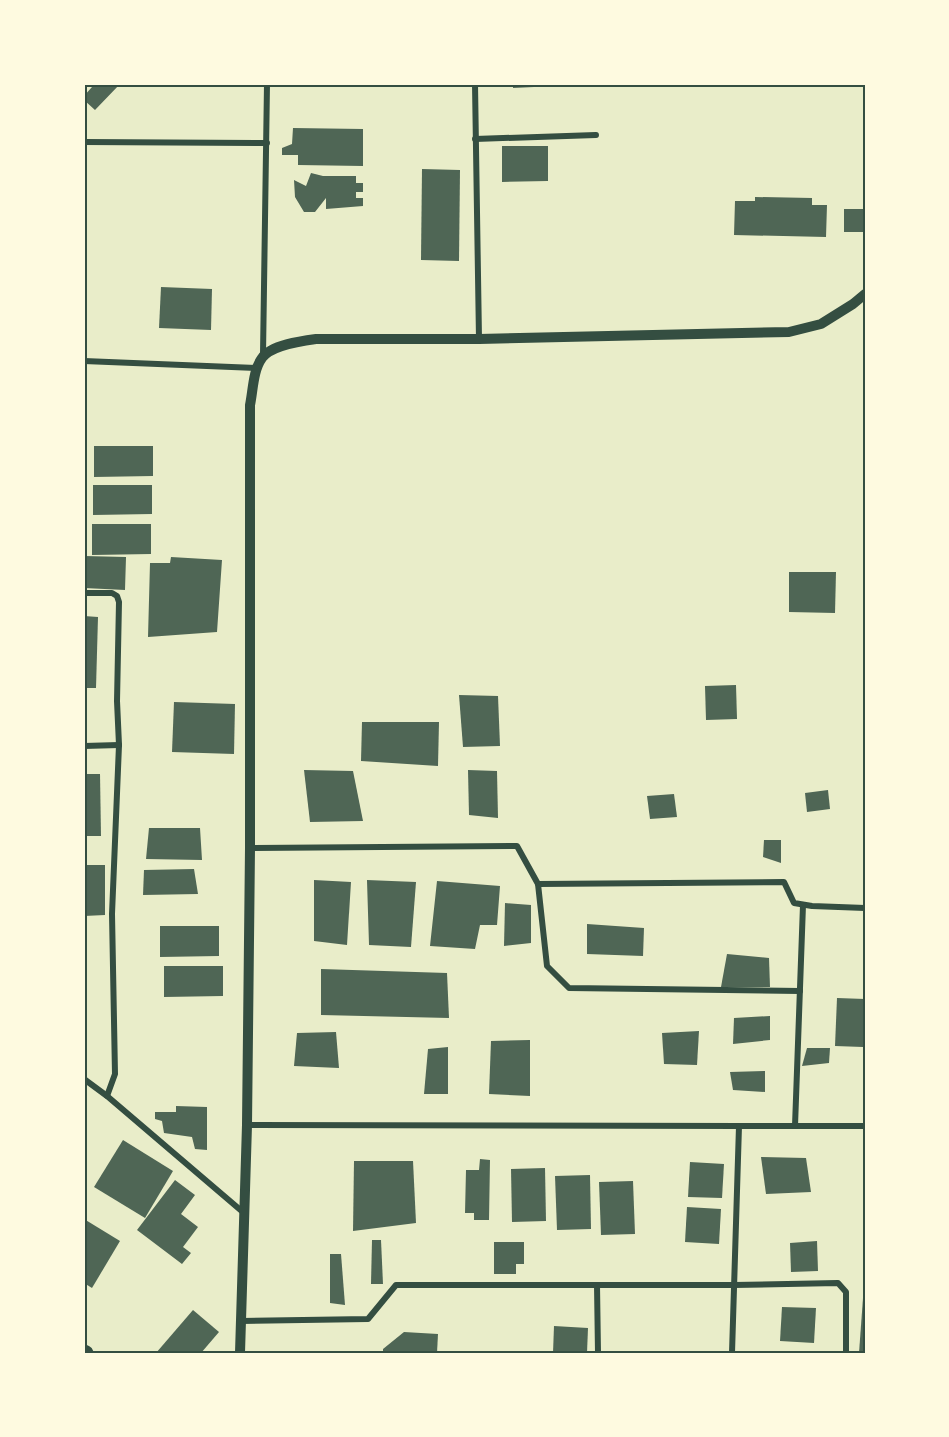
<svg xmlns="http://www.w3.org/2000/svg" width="949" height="1437" viewBox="0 0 949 1437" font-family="'Alegreya Sans',sans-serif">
<rect width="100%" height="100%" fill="#e9edc9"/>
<g fill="#4f6655">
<polygon points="89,84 120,84 95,110 84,100 84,96 92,87"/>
<polygon points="513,84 554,84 555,86 513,88"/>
<polygon points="293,128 363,129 363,166 298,165 298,155 282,155 282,148 292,144"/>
<polygon points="502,146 548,146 548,181 502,182"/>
<polygon points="422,169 460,170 459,261 421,260"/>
<polygon points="311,173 323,176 356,176 356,183 363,183 363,192 356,192 356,198 363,198 363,206 326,209 326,198 315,212 304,212 295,197 294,180 306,186"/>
<polygon points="755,197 812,198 812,205 827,205 826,237 734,235 735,201 755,201"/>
<rect x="844" y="209" width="21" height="23"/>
<polygon points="161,287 212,289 211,330 159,328"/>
<polygon points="94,446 153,446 153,476 94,477"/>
<polygon points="93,485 152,485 152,514 93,515"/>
<polygon points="92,524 151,524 151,554 92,555"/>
<polygon points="84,556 126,557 125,590 84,588"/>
<polygon points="171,557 222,560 217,632 148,637 150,563 170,563"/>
<polygon points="789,572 836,572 835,613 789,612"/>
<polygon points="84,616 98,617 96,688 84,688"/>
<polygon points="736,685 737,719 706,720 705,686"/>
<polygon points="459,695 498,696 500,746 463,747"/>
<polygon points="174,702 235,704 234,754 172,752"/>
<polygon points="362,722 439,722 438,766 361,761"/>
<polygon points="304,770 353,771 363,821 310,822"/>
<polygon points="468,770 497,771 498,818 469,815"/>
<polygon points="84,774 100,774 101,836 84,836"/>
<polygon points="828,790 830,809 807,812 805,793"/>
<polygon points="674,794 677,817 650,819 647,796"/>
<polygon points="149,828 200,828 202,860 146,859"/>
<polygon points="764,840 781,840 781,863 763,857"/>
<polygon points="84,865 105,865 105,915 84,916"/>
<polygon points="194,869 198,894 143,895 144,870"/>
<polygon points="314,880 351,882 347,945 314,941"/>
<polygon points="367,880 416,882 411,947 369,945"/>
<polygon points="437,881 500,886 497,925 480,925 475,949 430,946"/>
<polygon points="505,903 531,905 531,943 504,946"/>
<polygon points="587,924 644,928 643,956 587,954"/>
<polygon points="160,926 219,926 219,956 160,957"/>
<polygon points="727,954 769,958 770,987 721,987"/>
<polygon points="164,966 223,966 223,996 164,997"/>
<polygon points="321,969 447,973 449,1018 321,1015"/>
<polygon points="837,998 865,999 863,1047 835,1046"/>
<polygon points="770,1016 770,1040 733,1044 734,1018"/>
<polygon points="699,1031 697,1065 664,1064 662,1033"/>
<polygon points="336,1032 339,1068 294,1066 297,1033"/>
<polygon points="530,1040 530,1096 489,1094 491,1041"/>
<polygon points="448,1047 448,1094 424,1094 428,1049"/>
<polygon points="807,1048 830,1048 829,1063 802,1066"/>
<polygon points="765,1071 765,1092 733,1090 730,1072"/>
<polygon points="176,1106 207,1107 207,1150 195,1149 192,1137 164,1133 162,1121 155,1119 155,1112 176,1112"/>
<polygon points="123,1140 173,1171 145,1218 94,1187"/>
<polygon points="761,1157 806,1158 811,1192 766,1194"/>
<polygon points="480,1159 490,1160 489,1220 474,1220 474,1213 465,1213 466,1170 479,1170"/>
<polygon points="354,1161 413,1161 416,1223 353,1231"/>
<polygon points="690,1162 724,1164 722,1198 688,1197"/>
<polygon points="545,1168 546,1221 512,1222 511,1169"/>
<polygon points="590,1175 591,1229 557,1230 555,1176"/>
<polygon points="175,1180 195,1195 181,1214 198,1227 183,1247 191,1253 182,1264 137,1230"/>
<polygon points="633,1181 635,1234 601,1235 599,1182"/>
<polygon points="687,1207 721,1209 719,1244 685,1242"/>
<polygon points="84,1219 120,1241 92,1288 84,1283"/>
<polygon points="372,1240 381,1240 383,1284 371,1284"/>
<polygon points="817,1241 818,1271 791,1272 790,1243"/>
<polygon points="494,1242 524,1242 524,1264 516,1264 516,1274 494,1274"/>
<polygon points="330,1254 341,1254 345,1305 330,1303"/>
<polygon points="863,1298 865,1298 865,1353 859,1353"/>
<polygon points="782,1307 816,1308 814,1343 780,1341"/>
<polygon points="193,1310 219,1332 201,1353 156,1353"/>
<polygon points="554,1326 588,1328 587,1353 553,1353"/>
<polygon points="404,1332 438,1334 437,1353 383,1353 383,1349"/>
</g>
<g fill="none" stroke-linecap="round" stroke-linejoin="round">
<g stroke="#344e41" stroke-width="6">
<polyline points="475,84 479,339"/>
<polyline points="475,139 596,135"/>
<polyline points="84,142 267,143"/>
<polyline points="263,355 267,84"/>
<polyline points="84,361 257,368"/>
<polyline points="84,593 112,593 117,596 119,602 117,701 119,745 112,914 115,1074 107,1096"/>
<polyline points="84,746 119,745"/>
<polyline points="250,848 517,846 538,884 784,882 794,903 812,906 865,908"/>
<polyline points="538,884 547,966 569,988 800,991"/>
<polyline points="84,1079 107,1096 244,1213"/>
<polyline points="247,1125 739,1126 732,1353"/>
<polyline points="739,1126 865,1126"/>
<polyline points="795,1126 803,905"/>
<polyline points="597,1285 598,1353"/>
<polyline points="241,1321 368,1319 396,1285 734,1285 838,1283 846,1292 846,1353"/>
</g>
<path stroke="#344e41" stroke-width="10" d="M240 1353 247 1125 250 848V405C253 391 253 370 262 358 271 345 301 341 316 339H479L789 332 821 324 853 304 865 294"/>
<polyline stroke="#344e41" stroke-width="15" points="84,1352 86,1353"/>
</g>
<rect width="949" height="1437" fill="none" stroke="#fefae0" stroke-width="171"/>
<rect x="86" y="86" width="778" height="1266" fill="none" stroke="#344e41" stroke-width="2"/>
</svg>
